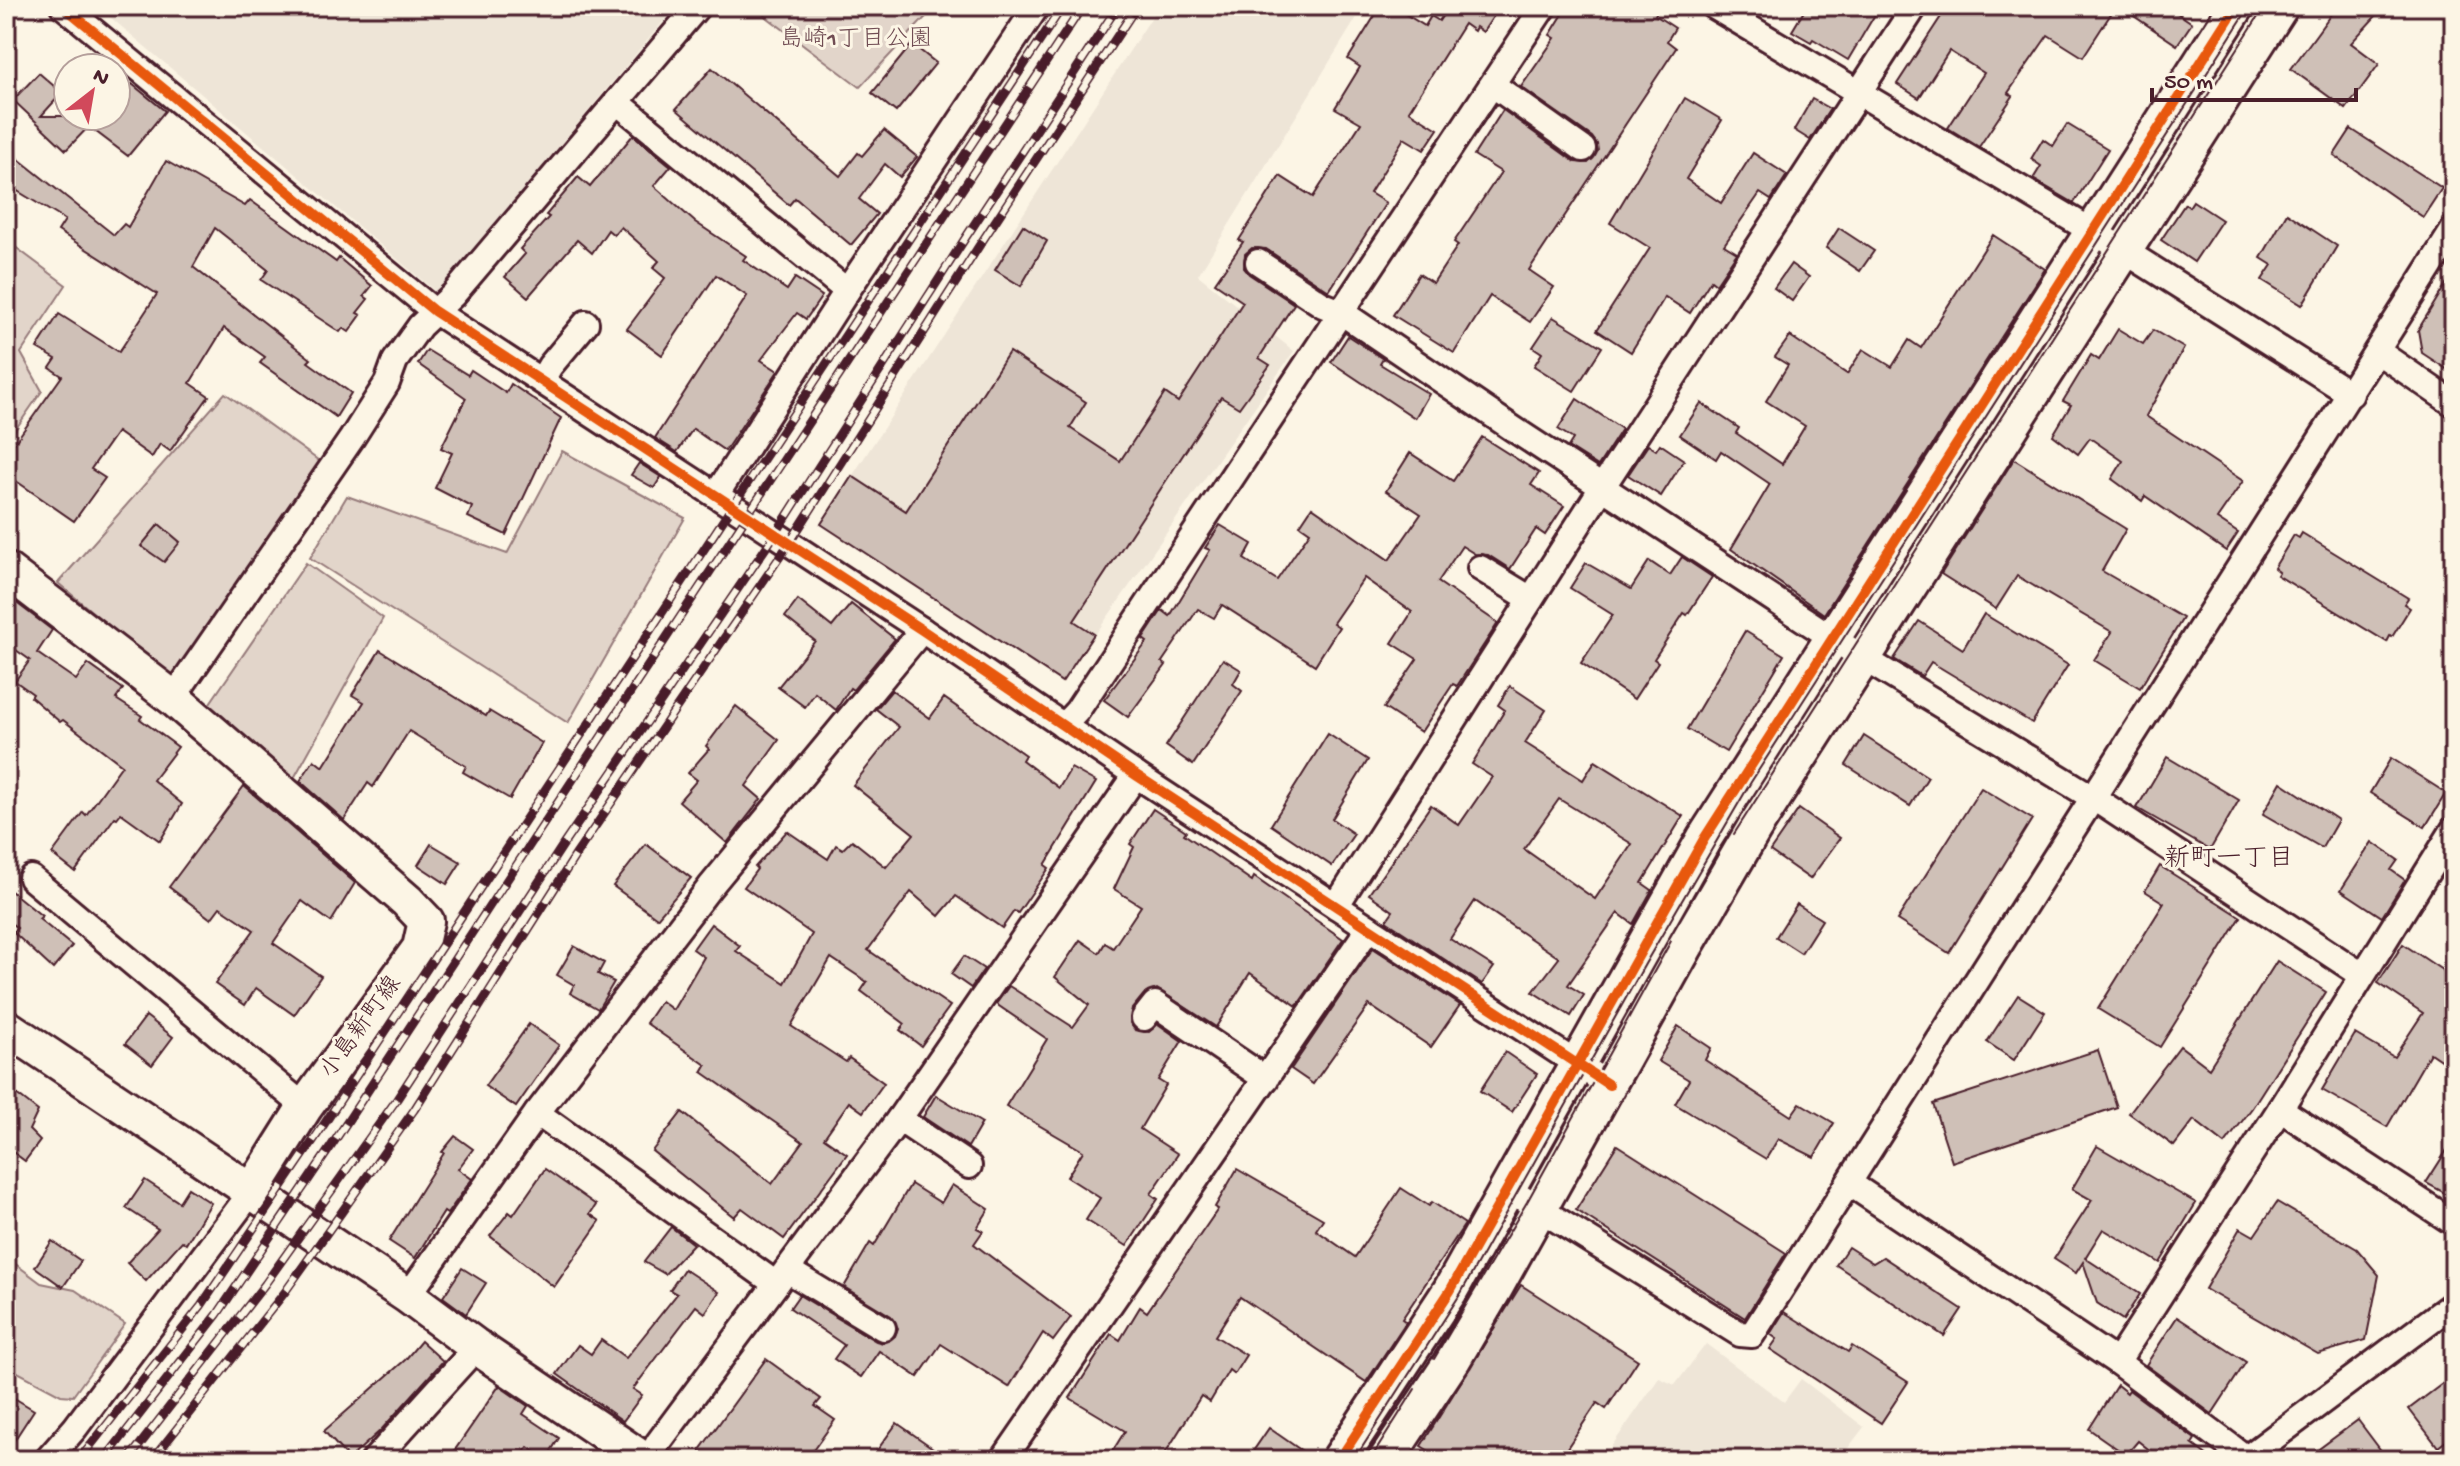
<svg xmlns="http://www.w3.org/2000/svg" width="2460" height="1466" viewBox="0 0 2460 1466" font-family="'Gochi Hand','Klee One',sans-serif">
<rect width="100%" height="100%" fill="#fcf5e5"/>
<filter id="ink" filterUnits="userSpaceOnUse"><feTurbulence type="fractalNoise" baseFrequency=".0125" numOctaves="2"/><feDisplacementMap in="SourceGraphic" scale="16" xChannelSelector="R" yChannelSelector="G"/><feConvolveMatrix kernelMatrix="1 2 1 2 8 2 1 2 1" color-interpolation-filters="sRGB"/></filter>
<g filter="url(#ink)">
<g fill="#eee5d7">
<polygon points="97,6 676,6 439,290 435,291"/>
<polygon points="1159,6 1364,6 1198,275 1294,351 1062,682 821,524"/>
<polygon points="1706,1344 1784,1402 1801,1379 1864,1427 1839,1460 1602,1460 1659,1378 1675,1385"/>
</g>
<g fill="#e2d5ca" stroke="#967a7a" stroke-width="2">
<polygon points="752,6 936,6 860,87"/>
<polygon points="6,240 66,285 21,353 42,391 6,443"/>
<polygon points="225,393 322,463 177,683 58,583"/>
<polygon points="562,451 685,518 568,723 310,558 347,496 507,554"/>
<polygon points="306,563 383,618 293,780 206,709"/>
<polygon points="6,1257 41,1283 75,1290 125,1324 73,1396 61,1395 6,1366"/>
</g>
<g fill="#cfc0b7" stroke="#4a1f2b" stroke-width="2" fill-rule="evenodd">
<polygon points="1381,6 1392,6 1425,26 1431,16 1439,21 1445,12 1436,6 1500,6 1483,32 1476,27 1474,31 1464,24 1409,111 1438,129 1424,150 1404,138 1370,193 1386,203 1329,291 1266,249 1252,248 1245,254 1244,268 1249,274 1294,304 1259,358 1270,365 1239,408 1221,397 1074,621 1094,634 1062,682 821,524 852,476 906,511 1009,352 1086,402 1070,428 1120,461 1165,393 1178,402 1243,302 1215,283 1243,242 1239,240 1280,176 1313,197 1361,123 1335,108 1360,67 1348,59"/>
<polygon points="1568,6 1661,6 1655,15 1675,28 1667,41 1676,48 1529,270 1554,287 1530,322 1490,296 1454,353 1393,315 1419,274 1433,283 1458,245 1454,242 1501,172 1474,155 1503,110 1575,162 1588,163 1598,151 1597,144 1592,137 1521,87 1555,38 1550,35"/>
<polygon points="1807,6 1880,6 1848,60 1813,39 1811,42 1792,31"/>
<polygon points="1948,6 2116,6 2083,57 2048,35 2008,93 2013,96 1979,147 1948,128 1984,73 1949,51 1919,98 1897,84"/>
<polygon points="2119,6 2167,6 2192,23 2177,45"/>
<polygon points="2337,6 2385,6 2351,43 2379,64 2346,109 2291,69"/>
<polygon points="912,44 936,63 896,112 872,93"/>
<polygon points="712,68 840,176 858,153 862,156 884,130 917,157 900,177 885,164 859,199 877,214 851,245 795,198 789,205 676,109"/>
<polygon points="39,73 62,93 41,116 99,116 66,150 13,100"/>
<polygon points="132,84 165,111 128,156 95,131 107,116 116,116 116,104"/>
<polygon points="1685,98 1722,120 1686,179 1721,203 1753,153 1787,175 1771,200 1760,193 1724,245 1737,253 1716,284 1711,280 1690,313 1665,297 1631,352 1597,330 1650,248 1610,223"/>
<polygon points="1812,99 1830,109 1810,140 1794,130"/>
<polygon points="2067,124 2108,149 2074,203 2033,179 2041,166 2031,159 2043,139 2053,146"/>
<polygon points="2351,129 2442,188 2423,217 2334,155"/>
<polygon points="633,135 671,166 654,186 695,222 746,256 743,260 787,290 795,278 822,296 806,319 797,313 761,360 778,371 725,451 693,429 677,452 655,438 747,296 716,275 662,355 627,329 665,278 653,268 659,261 621,227 614,235 608,230 592,253 577,240 528,297 505,277 525,254 520,249 549,217 546,215 578,177 590,187"/>
<polygon points="6,149 114,235 124,224 128,227 166,161 245,206 250,200 336,262 339,258 372,286 364,296 368,299 357,313 361,315 349,332 343,328 340,332 261,280 268,270 215,228 193,267 311,359 308,362 351,393 336,417 260,363 265,357 224,328 190,383 209,396 170,451 160,444 152,457 117,432 91,469 105,478 74,521 6,474 6,455 62,376 50,368 56,359 37,348 59,314 119,352 157,294 58,231 65,220 6,184"/>
<polygon points="2193,201 2222,220 2194,262 2161,240 2185,204 2189,207"/>
<polygon points="2287,213 2337,246 2302,305 2262,280 2272,265 2261,258"/>
<polygon points="1023,225 1047,241 1021,286 995,270"/>
<polygon points="1839,228 1874,251 1860,271 1826,248"/>
<polygon points="1993,235 2045,269 1824,614 1731,549 1770,484 1721,451 1716,459 1680,435 1701,403 1739,428 1736,433 1782,464 1805,426 1766,401 1788,365 1775,357 1790,336 1847,374 1863,349 1892,367 1909,340 1921,348"/>
<polygon points="1791,264 1809,277 1792,301 1774,288"/>
<polygon points="2454,271 2454,374 2422,353 2418,330"/>
<polygon points="1553,317 1602,347 1574,391 1534,366 1542,353 1533,347"/>
<polygon points="2118,329 2143,344 2153,330 2184,348 2146,416 2243,481 2217,519 2238,533 2226,551 2145,496 2142,501 2112,479 2123,461 2090,438 2078,454 2053,435 2071,405 2063,401 2091,355 2099,360"/>
<polygon points="1348,336 1383,359 1380,364 1429,394 1415,418 1331,362"/>
<polygon points="427,350 468,375 471,370 506,393 511,384 561,418 506,535 468,517 472,507 435,488 452,453 441,448 466,398 418,364"/>
<polygon points="1577,399 1622,429 1598,466 1568,447 1573,439 1558,429"/>
<polygon points="1482,437 1539,473 1531,485 1564,506 1545,535 1536,529 1510,569 1488,555 1475,554 1462,546 1438,582 1498,623 1457,686 1453,684 1421,732 1384,708 1417,659 1392,643 1412,612 1364,578 1333,623 1339,627 1315,665 1222,605 1214,618 1198,609 1162,662 1166,665 1128,717 1104,700 1147,642 1143,639 1162,610 1170,616 1210,550 1205,548 1220,525 1252,544 1244,559 1277,580 1310,532 1300,525 1312,507 1389,560 1421,514 1386,491 1410,453 1453,481"/>
<polygon points="1660,444 1684,460 1661,496 1628,475 1648,445 1656,450"/>
<polygon points="2014,459 2126,529 2102,571 2183,618 2140,688 2094,660 2112,632 2017,576 1996,609 1941,574"/>
<polygon points="639,463 661,477 654,488 631,475"/>
<polygon points="159,524 180,542 164,562 141,546"/>
<polygon points="2302,533 2408,598 2404,604 2410,608 2392,637 2390,636 2387,642 2277,575 2279,572 2274,568 2294,535 2299,538"/>
<polygon points="1682,557 1712,577 1687,615 1684,613 1654,659 1658,662 1634,699 1581,663 1613,615 1570,588 1586,563 1631,589 1649,561 1670,575"/>
<polygon points="6,595 52,630 37,653 76,680 88,664 123,689 116,699 142,716 140,719 178,747 153,780 182,804 160,841 121,813 117,818 115,817 75,872 52,854 83,812 86,815 122,765 63,720 60,722 31,697 33,694 15,681 30,660 6,643"/>
<polygon points="798,600 832,627 851,604 895,639 853,690 850,688 836,710 815,693 805,707 778,687 815,641 785,617"/>
<polygon points="1984,614 2068,665 2032,723 1931,662 1922,676 1894,659 1919,621 1963,649"/>
<polygon points="1745,631 1784,655 1726,752 1687,729"/>
<polygon points="380,650 486,716 489,711 542,743 510,799 463,772 466,766 409,731 373,787 368,783 344,820 300,781 314,760 323,767 364,702 352,695"/>
<polygon points="1223,659 1241,670 1233,684 1242,691 1193,765 1166,746"/>
<path d="M1510 686 1546 710 1525 743 1583 780 1595 761 1683 816 1642 883 1652 890 1633 924 1618 913 1568 985 1584 995 1571 1016 1533 992 1559 958 1475 901 1450 939 1494 967 1482 984 1386 921 1393 911 1369 894 1431 805 1459 825 1492 777 1472 764 1505 710 1498 705ZM1559 799 1632 844 1595 899 1524 849Z"/>
<polygon points="892,690 930,718 944,698 1025,755 1022,760 1059,788 1071,768 1096,782 1045,865 1049,868 1018,913 1014,911 1002,928 956,896 939,916 911,892 868,950 950,1006 921,1046 900,1030 905,1024 861,991 867,982 831,958 791,1026 846,1062 849,1058 884,1083 863,1112 849,1102 824,1138 847,1154 784,1239 742,1208 734,1217 652,1151 682,1112 772,1184 803,1142 702,1072 706,1065 646,1023 661,1001 673,1010 704,957 693,949 711,924 740,946 736,951 785,983 812,934 744,887 757,869 755,867 787,831 828,859 836,845 843,849 852,840 886,867 914,834 853,785 899,727 876,709"/>
<polygon points="736,706 779,740 746,786 761,799 727,843 679,801 697,780 688,773 709,749 706,746"/>
<polygon points="1328,734 1368,760 1332,819 1354,834 1332,866 1271,825"/>
<polygon points="1864,736 1928,777 1910,806 1846,765"/>
<polygon points="2167,757 2239,800 2210,850 2137,808"/>
<polygon points="2391,758 2446,793 2425,827 2370,793"/>
<polygon points="2281,782 2338,820 2322,848 2263,814"/>
<polygon points="244,786 355,883 331,922 302,901 273,943 321,976 294,1015 256,988 245,1005 215,984 254,930 220,907 211,919 169,887"/>
<polygon points="1981,788 2032,819 1949,953 1897,920"/>
<polygon points="1153,809 1186,831 1184,834 1252,881 1254,877 1343,939 1297,1006 1250,973 1216,1027 1157,989 1144,994 1132,1009 1130,1023 1135,1030 1149,1032 1158,1024 1182,1041 1158,1080 1166,1085 1140,1129 1178,1154 1151,1194 1158,1199 1127,1246 1086,1220 1100,1198 1067,1177 1083,1151 1006,1106 1047,1039 996,1004 1009,986 1073,1027 1089,1005 1055,977 1080,940 1099,953 1105,943 1113,948 1141,906 1114,889 1134,847 1130,844"/>
<polygon points="1799,809 1840,838 1810,879 1770,851"/>
<polygon points="2372,842 2398,860 2391,870 2405,880 2382,917 2341,890"/>
<polygon points="431,844 461,862 447,884 418,865"/>
<polygon points="646,844 691,878 657,918 613,886"/>
<polygon points="2160,866 2241,917 2160,1047 2098,1009 2164,903 2145,891"/>
<polygon points="6,887 42,916 39,919 72,946 53,969 13,932 17,928 6,919"/>
<polygon points="1797,904 1822,920 1801,953 1776,937"/>
<polygon points="2403,944 2454,978 2454,1048 2445,1063 2430,1053 2387,1127 2322,1090 2355,1034 2394,1057 2423,1013 2378,983"/>
<polygon points="574,946 604,963 598,974 614,982 598,1009 570,993 574,985 557,975"/>
<polygon points="1373,948 1460,1005 1431,1047 1369,1005 1313,1084 1291,1069"/>
<polygon points="964,956 984,969 971,988 951,974"/>
<polygon points="2277,961 2326,992 2252,1108 2225,1144 2194,1120 2174,1146 2129,1113 2180,1046 2209,1068"/>
<polygon points="2018,995 2045,1012 2014,1060 1987,1042"/>
<polygon points="146,1016 173,1037 152,1065 125,1044"/>
<polygon points="529,1024 559,1045 516,1107 485,1086"/>
<polygon points="1678,1026 1711,1048 1705,1060 1791,1116 1800,1103 1834,1123 1814,1157 1778,1139 1766,1159 1675,1104 1689,1080 1658,1061"/>
<polygon points="2098,1050 2117,1107 1952,1162 1933,1104"/>
<polygon points="1505,1052 1537,1074 1512,1112 1480,1091"/>
<polygon points="6,1086 38,1111 29,1130 40,1141 25,1161 6,1147"/>
<polygon points="936,1095 982,1123 968,1147 923,1117"/>
<polygon points="455,1136 473,1149 458,1169 472,1179 447,1214 444,1212 415,1258 389,1241 444,1153 442,1152"/>
<polygon points="2454,1139 2454,1198 2426,1183"/>
<polygon points="1617,1145 1786,1253 1745,1318 1576,1210"/>
<polygon points="2097,1146 2196,1203 2160,1263 2103,1229 2085,1258 2140,1294 2123,1320 2097,1303 2083,1262 2076,1273 2054,1259 2092,1200 2072,1189"/>
<polygon points="545,1169 596,1205 590,1214 600,1221 554,1287 490,1236 509,1212 513,1215"/>
<polygon points="1237,1169 1323,1219 1316,1230 1355,1257 1401,1188 1429,1206 1432,1202 1465,1224 1402,1319 1406,1322 1366,1382 1240,1297 1215,1336 1246,1355 1234,1374 1229,1370 1210,1402 1201,1396 1161,1460 1107,1460 1125,1431 1070,1398 1111,1334 1120,1340 1140,1307 1147,1312 1218,1209 1215,1207"/>
<polygon points="145,1180 179,1202 188,1188 211,1203 186,1244 182,1241 146,1281 127,1263 158,1229 126,1208"/>
<polygon points="911,1184 941,1203 952,1185 989,1209 977,1228 983,1231 974,1244 1071,1317 1053,1341 1043,1333 1009,1387 941,1344 918,1377 879,1351 861,1377 834,1359 844,1345 790,1308 799,1295 876,1341 883,1343 895,1336 898,1328 891,1316 844,1287 870,1243 874,1246"/>
<polygon points="2277,1202 2357,1249 2379,1275 2366,1340 2318,1354 2205,1289 2240,1228 2254,1236"/>
<polygon points="671,1227 693,1244 665,1274 644,1262"/>
<polygon points="52,1241 81,1261 63,1287 35,1267"/>
<polygon points="1848,1247 1873,1263 1883,1257 1962,1309 1944,1336 1836,1265"/>
<polygon points="462,1268 486,1283 466,1314 443,1297"/>
<polygon points="684,1269 719,1292 705,1313 696,1306 633,1389 642,1395 623,1421 557,1374 578,1345 591,1354 601,1340 626,1358 677,1294 670,1290"/>
<polygon points="1521,1285 1638,1360 1606,1409 1597,1403 1559,1460 1444,1460 1421,1446"/>
<polygon points="1784,1312 1848,1352 1852,1346 1908,1382 1881,1423 1770,1349 1777,1339 1770,1334"/>
<polygon points="2177,1317 2246,1362 2212,1414 2146,1365"/>
<polygon points="421,1341 443,1361 381,1430 349,1459 324,1431 405,1360"/>
<polygon points="766,1359 821,1399 815,1406 835,1420 806,1460 713,1460 700,1450"/>
<polygon points="2454,1375 2454,1435 2438,1447 2409,1409"/>
<polygon points="2117,1385 2127,1393 2129,1390 2195,1439 2192,1444 2213,1460 2162,1460 2138,1441 2126,1455 2089,1429"/>
<polygon points="499,1386 528,1406 523,1414 559,1438 546,1459 528,1447 518,1460 448,1460"/>
<polygon points="6,1393 34,1410 6,1453"/>
<polygon points="2358,1420 2388,1460 2304,1460"/>
<polygon points="897,1423 950,1460 870,1460"/>
<polygon points="1269,1428 1315,1460 1247,1460"/>
</g>
<g fill="none" stroke-linecap="round" stroke-linejoin="round">
<g stroke="#4a1f2b" stroke-width="30">
<g id="street">
<polyline points="63,6 434,311 922,630 1136,775 1609,1085"/>
<polyline points="1713,6 2112,243 2351,394"/>
<polyline points="1493,85 1583,149"/>
<polyline points="617,102 847,291"/>
<polyline points="1258,262 1323,305 1341,312 1512,428 1863,658 2092,797 2362,975"/>
<polyline points="2377,351 2454,404"/>
<polyline points="542,380 550,366 586,323"/>
<polyline points="716,495 847,291 1037,6"/>
<polyline points="1480,568 1531,599"/>
<polyline points="173,698 352,438 387,383 395,361 420,326 453,295 698,6"/>
<polyline points="1063,726 1077,711 1544,6"/>
<polyline points="31,878 305,1107"/>
<polyline points="1336,906 1603,486 1915,6"/>
<polyline points="1144,1018 1155,1004 1266,1079"/>
<polyline points="2280,1109 2454,1223"/>
<polyline points="537,1113 776,1284"/>
<polyline points="899,1119 969,1166"/>
<polyline points="1849,1183 2117,1362 2246,1458"/>
<polyline points="1506,1188 1740,1334 1752,1335 2454,229"/>
<polyline points="787,1270 883,1328"/>
<polyline points="408,1296 537,1113 710,887 922,630"/>
<polyline points="2117,1362 2280,1109 2454,829"/>
<polyline points="47,1460 75,1428 252,1191"/>
<polyline points="374,1460 465,1360 474,1345"/>
<polyline points="649,1460 658,1443 899,1119 1136,775"/>
<polyline points="1003,1460 1369,928"/>
<polyline points="2244,1460 2454,1303"/>
</g>
</g>
<g stroke="#4a1f2b" stroke-width="40">
<g id="secondary">
<polyline points="6,570 173,698 407,901 426,921 420,948 305,1107 252,1191"/>
<polyline points="6,1027 408,1296 474,1345 644,1460"/>
<polyline points="1339,1460 1450,1291 1704,839 2237,6"/>
<polyline points="1386,1460 1454,1358 1494,1290 1685,947 1755,827 2281,6"/>
</g>
</g>
<use href="#street" stroke="#fcf5e5" stroke-width="24"/>
<use href="#secondary" stroke="#fcf5e5" stroke-width="34"/>
<g stroke="#4a1f2b" stroke-width="2">
<polyline points="1734,834 2265,6"/>
<polyline points="1434,1359 1527,1202 1671,941"/>
<polyline points="1354,1460 1461,1293 1645,964 1751,782 2250,6"/>
<polyline points="1370,1460 1415,1389"/>
</g>
<g stroke="#4a1f2b" stroke-width="9">
<g id="rail">
<polyline points="79,1460 201,1306 315,1138 1063,6"/>
<polyline points="104,1460 217,1315 330,1148 1083,6"/>
<polyline points="128,1460 265,1284 397,1099 563,845 778,530 966,237 1118,6"/>
<polyline points="152,1460 285,1292 414,1110 577,853 792,539 979,246 1137,6"/>
</g>
</g>
<use href="#rail" stroke="#fcf5e5" stroke-width="6" stroke-dasharray="18" stroke-linecap="butt"/>
<g stroke="#fcf5e5" stroke-width="15">
<g id="cycleway">
<polyline points="63,6 434,311 922,630 1136,775 1609,1085"/>
<polyline points="1339,1460 1450,1291 1704,839 2237,6"/>
</g>
</g>
<use href="#cycleway" stroke="#e8590c" stroke-width="10"/>
</g>
</g>
<g text-anchor="middle" dominant-baseline="central" stroke-width="6" stroke-linejoin="round" paint-order="stroke">
<g font-size="24" fill="#704c53" stroke="#fcf5e5">
<text x="856" y="40">島崎1丁目公園</text>
</g>
<g font-size="24" fill="#4a1f2b" stroke="#fcf5e5">
<text transform="translate(362 1028) rotate(-54)">小島新町線</text>
</g>
<g font-size="26" fill="#4a1f2b" stroke="#fcf5e5">
<text x="2229" y="860">新町一丁目</text>
</g>
</g>
<rect width="2460" height="1466" fill="none" stroke="#fcf5e5" stroke-width="32"/>
<rect x="16" y="16" width="2428" height="1434" fill="none" stroke="#4a1f2b" stroke-width="3" filter="url(#ink)"/>
<g transform="translate(92 92) rotate(31)"><circle r="38" fill="#fcf5e5" stroke="#b59f9b" stroke-width="2"/>
<path d="M0-6L14 30L0 20L-14 30Z" fill="#d1495b"/>
<text y="-12" font-size="22" font-weight="bold" text-anchor="middle" fill="#4a1f2b">N</text>
</g>
<path d="M2152 88v12h204v-12" fill="none" stroke="#4a1f2b" stroke-width="4"/>
<text x="2164" y="88" font-size="24" fill="#4a1f2b" stroke="#fcf5e5" stroke-width="6" paint-order="stroke">50 m</text>
</svg>
